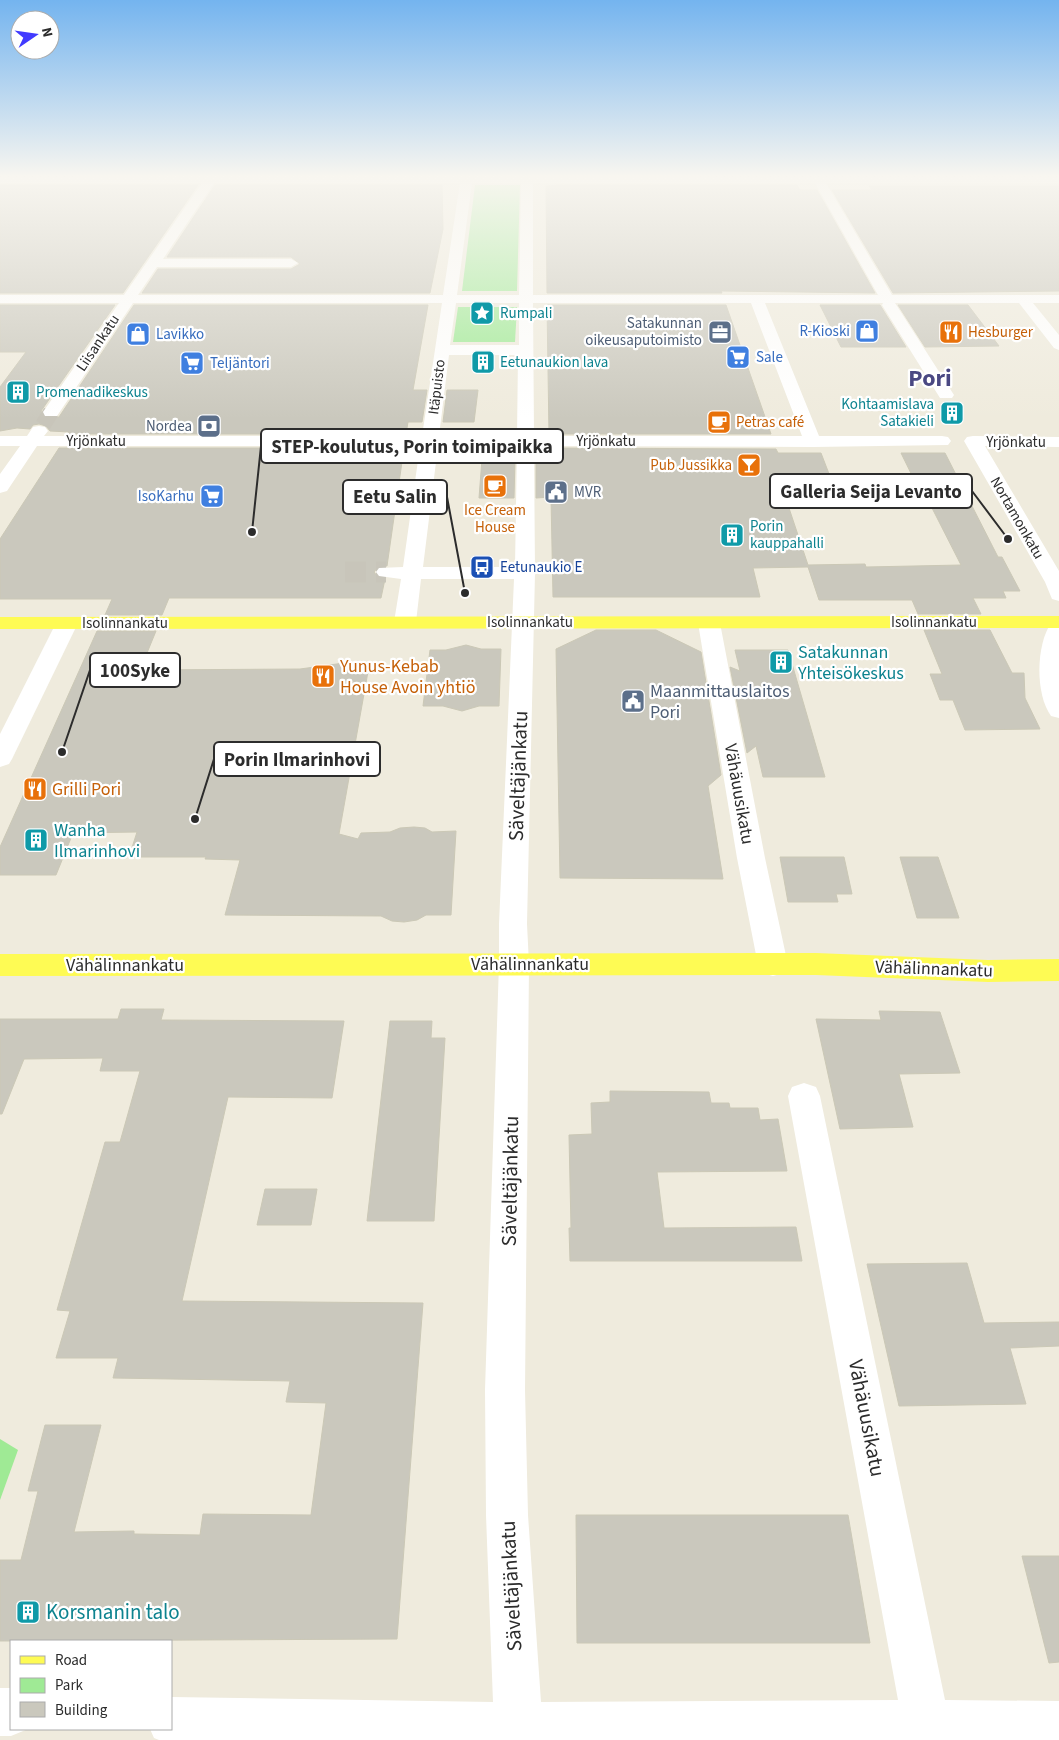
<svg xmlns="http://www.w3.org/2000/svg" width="1059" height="1740" viewBox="0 0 1059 1740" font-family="'Source Sans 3',sans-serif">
<rect width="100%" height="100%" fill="#efebdd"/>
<g fill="#9fea95">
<polygon points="475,185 520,185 517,291 462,291"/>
<polygon points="458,307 517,307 515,342 453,342"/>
<polygon points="0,1439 18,1450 0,1500"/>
</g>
<g fill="#cac8bd" stroke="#cbc8b6">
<polygon points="0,185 198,185 123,293 0,293"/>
<polygon points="215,185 442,185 443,229 430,293 142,293 158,269 291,269 300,264 291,257 167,257"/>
<polygon points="560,185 797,185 800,190 817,190 875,293 721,291 722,293 547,293 546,186"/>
<polygon points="869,186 1059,186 1059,291 893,293 832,190 872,190"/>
<polygon points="0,305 115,305 41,411 45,418 59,417 134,305 428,305 413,390 427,390 422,422 408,422 406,434 68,434 69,432 50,431 46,426 39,424 33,425 30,429 17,428 0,431 0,387 26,352 0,352"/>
<polygon points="547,305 726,305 771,434 549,434"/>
<polygon points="820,305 880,305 906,347 841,347"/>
<polygon points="898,305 968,305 999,346 925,347"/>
<polygon points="447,390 478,390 474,422 443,422"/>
<polygon points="59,448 404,448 387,566 379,566 374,572 378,577 385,579 381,598 169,598 162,615 105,615 112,599 0,599 0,539"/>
<polygon points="549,448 776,449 778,453 821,453 841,505 788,505 808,565 865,564 866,567 961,565 932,508 928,508 901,453 945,453 998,557 1002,557 1020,591 1003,591 1006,598 973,598 981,614 918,614 912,600 819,600 808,567 753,568 760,597 553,597 551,497 536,498 536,458 548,458"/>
<polygon points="482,459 515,459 514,498 479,498"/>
<polygon points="596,630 656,630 701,652 721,775 708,786 723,879 560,878 556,649"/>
<polygon points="924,630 990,630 1012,673 1024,673 1025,698 1040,729 965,730 953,700 940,700 930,674 942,674"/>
<polygon points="97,631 156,631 140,670 300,669 344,663 352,666 369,666 339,834 358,839 361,833 390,832 400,828 414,827 425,828 432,832 456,831 451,915 426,915 417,920 404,922 392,921 381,916 225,915 240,860 205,859 206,857 129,857 137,832 73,833 56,875 0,875 0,847"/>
<polygon points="466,645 481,649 501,649 499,706 479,706 462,711 443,706 423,706 430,650 446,650"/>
<polygon points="735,650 788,650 825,777 763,777 756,746 747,753 730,667 740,671"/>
<polygon points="780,857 844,857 852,894 836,894 838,902 788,902"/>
<polygon points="900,857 938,857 959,918 917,918"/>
<polygon points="121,1009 164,1009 161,1020 344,1021 332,1098 228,1097 182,1301 423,1303 397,1639 0,1641 0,1560 21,1560 38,1491 28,1491 45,1425 101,1425 74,1532 134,1531 134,1534 200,1535 203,1514 311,1515 326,1403 286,1402 290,1381 113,1378 118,1358 56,1358 70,1311 57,1310 105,1142 120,1142 140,1071 100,1071 103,1058 24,1059 2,1114 0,1114 0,1019 118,1019"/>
<polygon points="879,1011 940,1012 960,1073 899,1074 913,1127 840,1129 816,1019 881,1020"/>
<polygon points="390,1021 432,1021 431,1038 445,1038 434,1221 367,1221"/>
<polygon points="610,1091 709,1092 711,1103 729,1103 730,1108 758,1108 760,1120 778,1119 787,1171 657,1172 664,1228 796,1227 802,1261 570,1261 569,1228 571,1228 569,1135 592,1134 591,1103 610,1102"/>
<polygon points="265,1189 317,1189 311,1225 257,1225"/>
<polygon points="967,1263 984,1323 1059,1322 1059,1346 1010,1348 1026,1404 899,1406 867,1264"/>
<polygon points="576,1515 848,1515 870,1643 577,1643"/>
<polygon points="1022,1556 1059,1556 1059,1662 1049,1663"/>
</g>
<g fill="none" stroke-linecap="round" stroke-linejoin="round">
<polyline stroke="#c8c5ba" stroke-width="16" stroke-dasharray="16 8" stroke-linecap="butt" points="43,425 51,412"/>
<polyline stroke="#c8c5ba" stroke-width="21" stroke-dasharray="21 10" stroke-linecap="butt" points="345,572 386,572"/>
<g fill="#fff" fill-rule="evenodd">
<path d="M208 176 1059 177V183H826L892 295H1059V303H1033L1059 335V350L1054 348 1019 303H895L954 395 952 398H940L882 305 883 303H765L819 436H942L948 437 951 441 948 445 813 447 534 446 535 573 527 924 529 964 525 1390 528 1515 541 1702 898 1700 788 1096 792 1087 804 1083 816 1087 820 1096 945 1700 1059 1701V1740H159L154 1738 150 1729H171V1697L493 1702 486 1515 485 1390 499 964V924L514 579H421L416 622 413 627 405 628 397 627 394 622 401 579 379 576 376 572 379 568 403 567 420 446H37L7 491 0 493V474L20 446H0V436H27L33 427 39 426 45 427 48 431 44 436H422L442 303H133L57 416H45L43 412 119 303H0V295H124L202 183H0V177ZM214 183H460L443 295H138L157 267H291L298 263 291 259H163ZM472 183H521L519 295H457ZM533 183H815L878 295H533ZM456 303H519V345H450ZM533 303H751L802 436H534ZM449 355H518L517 436H439ZM438 446H517L515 567H423Z"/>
<polygon points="973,436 1059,437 1059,447 985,446 1059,571 1059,601 1052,599 1045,582 964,441 967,437"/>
<polygon points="67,617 75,618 78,623 12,759 9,764 0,767 0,734 56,623 59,618"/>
<polygon points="709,617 717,618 720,623 765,858 788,965 784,973 773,976 762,973 758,965 737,858 698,623 701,618"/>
<path d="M1059 621V718L1051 716C1035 694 1036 645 1051 623Z"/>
<polygon points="0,1688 11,1688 11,1729 28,1729 11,1736 0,1736"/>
</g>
<g fill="#fefb54" fill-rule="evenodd">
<polygon points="1059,616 1059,628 0,629 0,617"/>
<polygon points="816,953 988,960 1059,959 1059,981 988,982 816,975 0,976 0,954"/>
</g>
</g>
<linearGradient id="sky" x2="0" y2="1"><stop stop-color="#74b4ef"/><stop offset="0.42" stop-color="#f8f6f0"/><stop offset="1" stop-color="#f8f6f0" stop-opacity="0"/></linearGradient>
<rect width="1059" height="419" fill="url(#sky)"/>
<defs>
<g id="sight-square" transform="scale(1.25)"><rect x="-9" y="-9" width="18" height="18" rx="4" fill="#0f9aa8" stroke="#fff"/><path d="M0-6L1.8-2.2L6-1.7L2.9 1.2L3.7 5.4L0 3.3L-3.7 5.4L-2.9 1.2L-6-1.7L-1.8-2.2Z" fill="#fff"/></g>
<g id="shop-square" transform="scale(1.25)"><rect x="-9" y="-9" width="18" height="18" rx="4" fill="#3f7fe0" stroke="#fff"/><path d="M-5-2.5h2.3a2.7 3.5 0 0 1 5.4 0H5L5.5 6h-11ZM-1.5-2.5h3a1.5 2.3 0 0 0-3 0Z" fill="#fff"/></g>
<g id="office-square" transform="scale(1.25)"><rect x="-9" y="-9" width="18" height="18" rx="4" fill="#5c6f8a" stroke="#fff"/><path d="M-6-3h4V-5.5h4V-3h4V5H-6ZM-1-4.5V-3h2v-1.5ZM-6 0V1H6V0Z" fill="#fff"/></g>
<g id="restaurant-square" transform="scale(1.25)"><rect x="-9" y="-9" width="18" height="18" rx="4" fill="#e8710a" stroke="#fff"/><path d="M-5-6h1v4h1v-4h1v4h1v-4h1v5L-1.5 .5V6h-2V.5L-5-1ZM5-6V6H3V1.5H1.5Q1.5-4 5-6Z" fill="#fff"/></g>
<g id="supermarket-square" transform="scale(1.25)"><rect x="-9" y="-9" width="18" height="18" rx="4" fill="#3f7fe0" stroke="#fff"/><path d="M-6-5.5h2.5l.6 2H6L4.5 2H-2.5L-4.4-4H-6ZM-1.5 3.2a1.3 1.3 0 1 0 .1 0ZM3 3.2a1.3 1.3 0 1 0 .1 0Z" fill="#fff"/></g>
<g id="building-square" transform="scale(1.25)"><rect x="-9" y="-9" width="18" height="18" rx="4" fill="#0f9aa8" stroke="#fff"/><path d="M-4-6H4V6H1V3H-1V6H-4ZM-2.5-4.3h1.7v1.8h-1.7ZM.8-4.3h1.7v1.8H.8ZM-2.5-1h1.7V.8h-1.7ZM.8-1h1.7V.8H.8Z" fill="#fff"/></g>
<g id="cafe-square" transform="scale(1.25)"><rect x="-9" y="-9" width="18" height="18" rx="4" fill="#e8710a" stroke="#fff"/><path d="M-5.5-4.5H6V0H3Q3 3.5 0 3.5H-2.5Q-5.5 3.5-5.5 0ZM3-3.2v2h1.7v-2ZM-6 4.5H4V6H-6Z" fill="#fff"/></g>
<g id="bank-square" transform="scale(1.25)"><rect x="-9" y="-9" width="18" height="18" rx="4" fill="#5c6f8a" stroke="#fff"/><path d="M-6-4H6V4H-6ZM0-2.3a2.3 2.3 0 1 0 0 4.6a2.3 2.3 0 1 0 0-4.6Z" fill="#fff"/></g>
<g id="bar-square" transform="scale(1.25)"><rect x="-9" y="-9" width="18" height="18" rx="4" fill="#e8710a" stroke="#fff"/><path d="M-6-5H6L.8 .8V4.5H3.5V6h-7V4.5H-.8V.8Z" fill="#fff"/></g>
<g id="civic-square" transform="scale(1.25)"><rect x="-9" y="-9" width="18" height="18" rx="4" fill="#5c6f8a" stroke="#fff"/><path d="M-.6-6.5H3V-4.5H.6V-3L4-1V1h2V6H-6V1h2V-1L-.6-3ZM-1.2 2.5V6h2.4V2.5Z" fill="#fff"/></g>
<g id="bus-square" transform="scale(1.25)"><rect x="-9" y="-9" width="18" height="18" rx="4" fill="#1a4fb4" stroke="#fff"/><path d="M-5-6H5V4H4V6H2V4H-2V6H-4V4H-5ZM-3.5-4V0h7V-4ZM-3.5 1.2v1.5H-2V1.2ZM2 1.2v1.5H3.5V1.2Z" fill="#fff"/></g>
</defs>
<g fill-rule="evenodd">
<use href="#sight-square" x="482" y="313"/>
<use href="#shop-square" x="867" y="331"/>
<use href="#office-square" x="720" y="332"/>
<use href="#restaurant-square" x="951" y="332"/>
<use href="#shop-square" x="138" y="334"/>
<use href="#supermarket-square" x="738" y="357"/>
<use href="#building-square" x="483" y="362"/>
<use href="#supermarket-square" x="192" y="363"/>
<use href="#building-square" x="18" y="392"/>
<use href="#building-square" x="952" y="413"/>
<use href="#cafe-square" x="719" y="422"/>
<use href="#bank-square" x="209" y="426"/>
<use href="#bar-square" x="749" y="465"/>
<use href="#cafe-square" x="495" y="486"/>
<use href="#civic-square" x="556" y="492"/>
<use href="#supermarket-square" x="212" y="496"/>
<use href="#building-square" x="732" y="535"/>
<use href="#bus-square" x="482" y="567"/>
<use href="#building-square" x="781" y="662"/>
<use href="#restaurant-square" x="323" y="676"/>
<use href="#civic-square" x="633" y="701"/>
<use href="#restaurant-square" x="35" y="789"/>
<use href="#building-square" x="36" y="840"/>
<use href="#building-square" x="28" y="1612"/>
</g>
<g text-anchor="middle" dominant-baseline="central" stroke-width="4.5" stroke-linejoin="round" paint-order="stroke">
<g font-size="15" fill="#0d838f" stroke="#fff" text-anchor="start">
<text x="500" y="313">Rumpali</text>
<text x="500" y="362">Eetunaukion lava</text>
<text x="36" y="392">Promenadikeskus</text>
<text x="934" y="404" text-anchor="end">Kohtaamislava<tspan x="934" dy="17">Satakieli</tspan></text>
<text x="750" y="526">Porin<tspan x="750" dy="17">kauppahalli</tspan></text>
</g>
<g font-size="15" fill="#4e5e75" stroke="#fff" text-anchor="end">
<text x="702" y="323">Satakunnan<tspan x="702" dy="17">oikeusaputoimisto</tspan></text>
<text x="192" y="426">Nordea</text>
<text x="574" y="492" text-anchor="start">MVR</text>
</g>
<g font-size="15" fill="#366cbe" stroke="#fff" text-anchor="start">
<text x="850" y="331" text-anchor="end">R-Kioski</text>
<text x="156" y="334">Lavikko</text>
<text x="756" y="357">Sale</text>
<text x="210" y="363">Teljäntori</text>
<text x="194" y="496" text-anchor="end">IsoKarhu</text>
</g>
<g font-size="15" fill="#c56008" stroke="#fff" text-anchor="start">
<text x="968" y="332">Hesburger</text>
<text x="736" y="422">Petras café</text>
<text x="732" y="465" text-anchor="end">Pub Jussikka</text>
<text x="495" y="510" text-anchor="middle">Ice Cream<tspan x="495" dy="17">House</tspan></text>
</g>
<g font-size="15" fill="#2c2c2c" stroke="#fff">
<text transform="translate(98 343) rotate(-56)">Liisankatu</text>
<text transform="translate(437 387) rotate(-83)">Itäpuisto</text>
<text x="96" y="441">Yrjönkatu</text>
<text x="606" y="441">Yrjönkatu</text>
<text x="1016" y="442">Yrjönkatu</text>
<text transform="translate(1017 518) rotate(60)">Nortamonkatu</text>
<text x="530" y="622">Isolinnankatu</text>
<text x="934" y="622">Isolinnankatu</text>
<text x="125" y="623">Isolinnankatu</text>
</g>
<g font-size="15" fill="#164399" stroke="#fff" text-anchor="start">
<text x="500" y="567">Eetunaukio E</text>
</g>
<g font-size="18" fill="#0d838f" stroke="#fff" text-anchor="start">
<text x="798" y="652">Satakunnan<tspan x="798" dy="21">Yhteisökeskus</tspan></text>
<text x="54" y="830">Wanha<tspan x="54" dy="21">Ilmarinhovi</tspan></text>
</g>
<g font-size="18" fill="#c56008" stroke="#fff" text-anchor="start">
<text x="340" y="666">Yunus-Kebab<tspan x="340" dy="21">House Avoin yhtiö</tspan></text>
<text x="52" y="789">Grilli Pori</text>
</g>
<g font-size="18" fill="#4e5e75" stroke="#fff" text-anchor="start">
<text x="650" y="691">Maanmittauslaitos<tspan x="650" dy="21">Pori</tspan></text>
</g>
<g font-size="18" fill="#2c2c2c" stroke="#fff">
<text transform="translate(739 794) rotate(80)">Vähäuusikatu</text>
<text x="530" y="964">Vähälinnankatu</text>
<text x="125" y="965">Vähälinnankatu</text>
<text transform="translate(934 969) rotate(2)">Vähälinnankatu</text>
</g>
<g font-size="21" fill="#2c2c2c" stroke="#fff">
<text transform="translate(518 776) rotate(-88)">Säveltäjänkatu</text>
<text transform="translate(510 1181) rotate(-89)">Säveltäjänkatu</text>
<text transform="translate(867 1418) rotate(79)">Vähäuusikatu</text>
<text transform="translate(511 1586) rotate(-93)">Säveltäjänkatu</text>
</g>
<g font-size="21" fill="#0d838f" stroke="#fff" text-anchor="start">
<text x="46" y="1612">Korsmanin talo</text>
</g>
<g font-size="24" font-weight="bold" fill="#4a4882" stroke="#fff">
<text x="930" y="378">Pori</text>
</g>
</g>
<path fill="none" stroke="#2c2c2c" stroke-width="2" d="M252 532L261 446M1008 539L972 491M465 593L447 497M62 752L90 670M195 819L214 759"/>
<g fill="#2c2c2c" stroke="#fff" stroke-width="2">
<circle cx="252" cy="532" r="5"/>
<circle cx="1008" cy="539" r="5"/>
<circle cx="465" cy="593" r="5"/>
<circle cx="62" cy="752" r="5"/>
<circle cx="195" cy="819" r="5"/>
</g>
<g fill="#fff" stroke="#2c2c2c" stroke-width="2">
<rect x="261" y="429" width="302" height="34" rx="5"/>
<rect x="770" y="474" width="202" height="34" rx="5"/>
<rect x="343" y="480" width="104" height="34" rx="5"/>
<rect x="90" y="653" width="90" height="34" rx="5"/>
<rect x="214" y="742" width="166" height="34" rx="5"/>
</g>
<g font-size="19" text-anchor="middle" font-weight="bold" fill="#2c2c2c">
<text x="412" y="453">STEP-koulutus, Porin toimipaikka</text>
<text x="871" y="498">Galleria Seija Levanto</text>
<text x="395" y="503">Eetu Salin</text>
<text x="135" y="677">100Syke</text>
<text x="297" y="766">Porin Ilmarinhovi</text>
</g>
<rect x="10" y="1640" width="162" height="90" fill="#ffffff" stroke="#ababab"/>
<rect x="20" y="1656" width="25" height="8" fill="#fefb54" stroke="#ababab"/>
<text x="55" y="1665" font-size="15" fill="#2c2c2c">Road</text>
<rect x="20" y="1678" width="25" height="15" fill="#9fea95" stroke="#ababab"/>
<text x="55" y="1690" font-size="15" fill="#2c2c2c">Park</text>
<rect x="20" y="1702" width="25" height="15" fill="#cac8bd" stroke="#ababab"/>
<text x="55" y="1715" font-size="15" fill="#2c2c2c">Building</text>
<g transform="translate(35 35) rotate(77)"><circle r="24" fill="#ffffff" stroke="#ababab"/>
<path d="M0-4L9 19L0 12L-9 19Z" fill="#413aff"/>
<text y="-8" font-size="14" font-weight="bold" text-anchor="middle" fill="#2c2c2c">N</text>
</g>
</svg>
